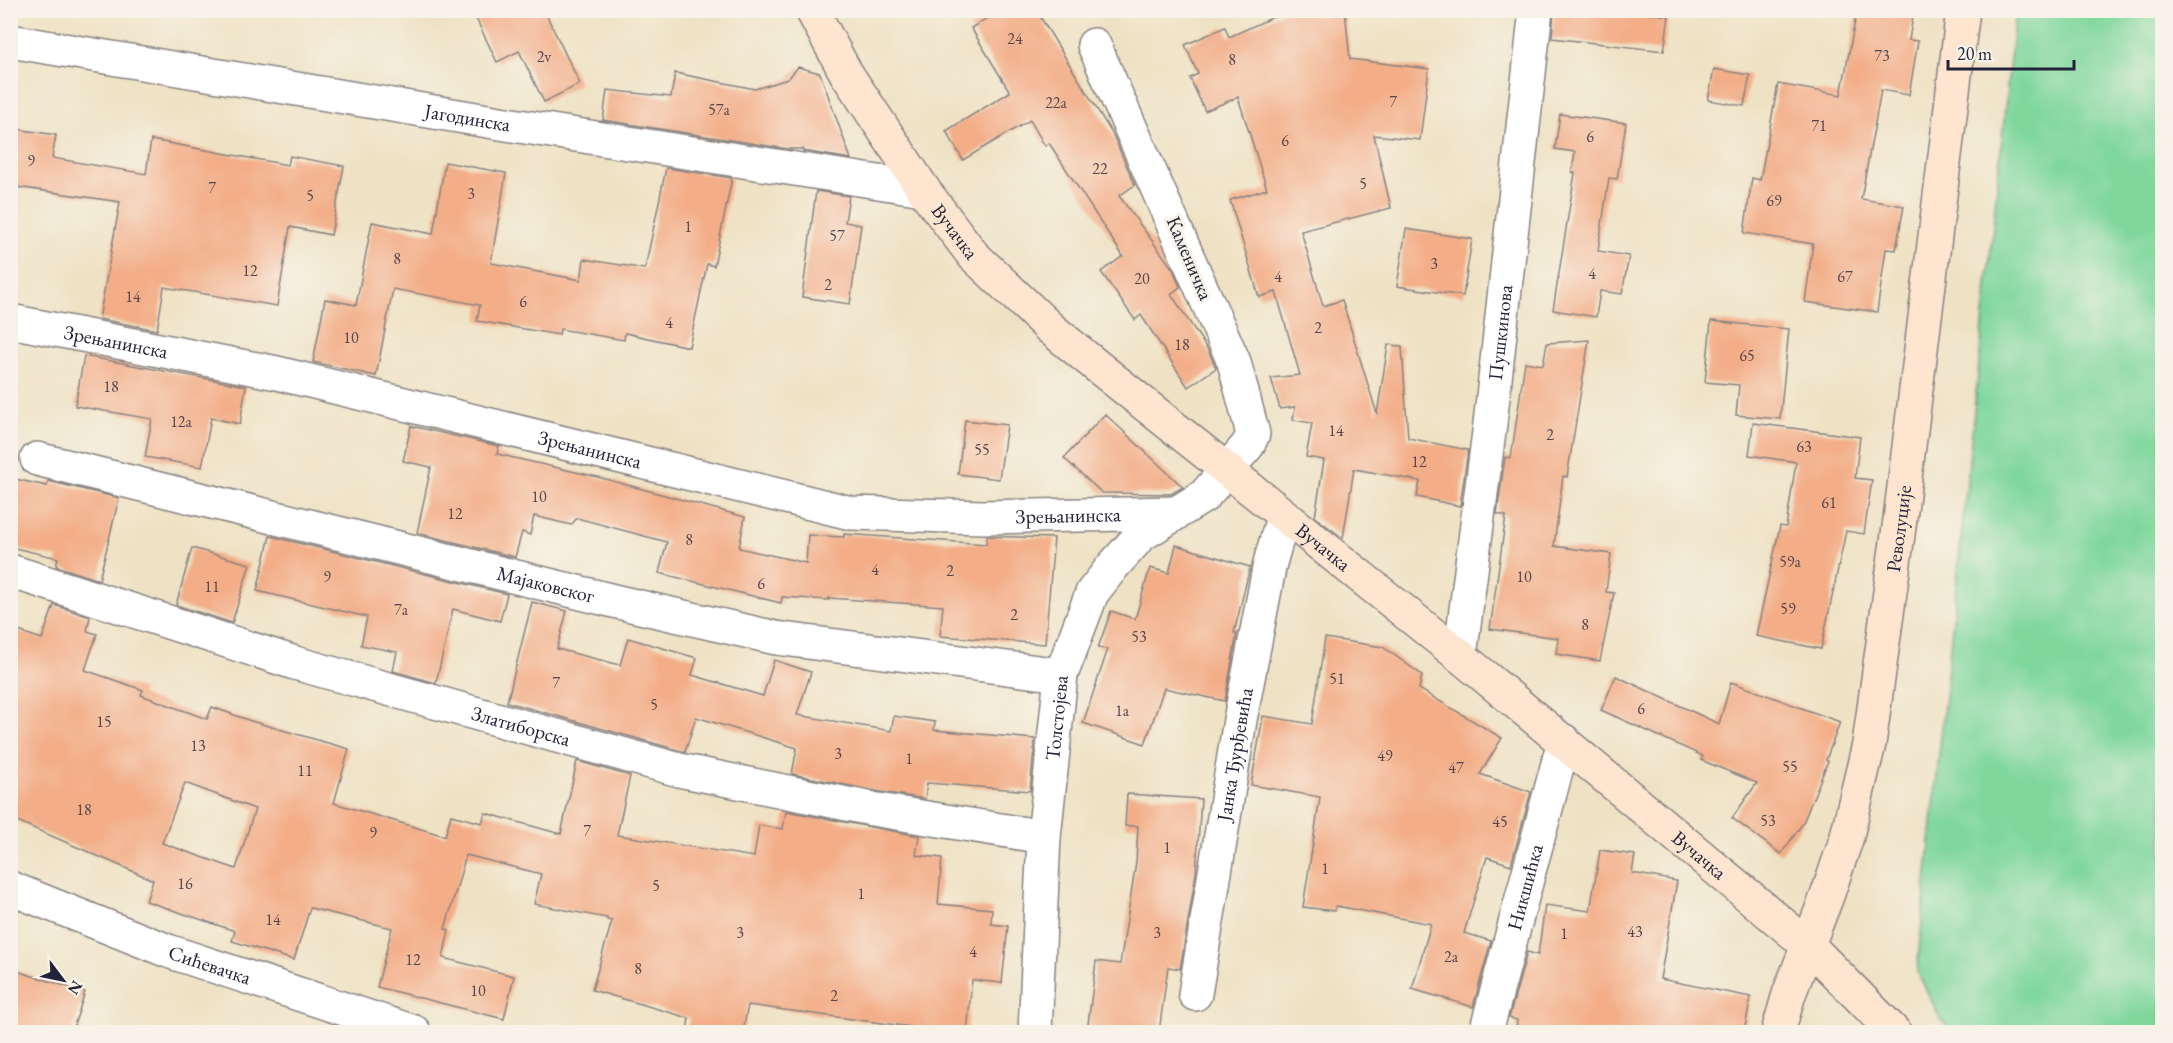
<svg xmlns="http://www.w3.org/2000/svg" width="2173" height="1043" viewBox="0 0 2173 1043" font-family="'EB Garamond',serif">
<rect width="100%" height="100%" fill="#f7f3e8"/>
<filter id="ink" filterUnits="userSpaceOnUse"><feTurbulence type="fractalNoise" baseFrequency=".0167" numOctaves="2"/><feDisplacementMap in="SourceGraphic" scale="12" xChannelSelector="R" yChannelSelector="G"/><feConvolveMatrix kernelMatrix="1 2 1 2 8 2 1 2 1" color-interpolation-filters="sRGB"/></filter>
<filter id="wash" filterUnits="userSpaceOnUse"><feTurbulence type="fractalNoise" baseFrequency=".008" numOctaves="4" result="noise"/><feDisplacementMap in="SourceGraphic" scale="24" xChannelSelector="R" yChannelSelector="G"/><feGaussianBlur stdDeviation="1.35" result="paint"/><feColorMatrix in="noise" values="0 0 0 0 0 0 0 0 0 0 0 0 0 0 0 0 0 1.4 0 .05"/><feComposite in="paint" operator="in"/></filter>
<g filter="url(#wash)">
<rect width="100%" height="100%" fill="#efe2c4"/>
<polygon fill="#7fd79c" stroke="#507c6c" stroke-width="1.5" points="2015,11 2162,11 2162,1032 1952,1032 1940,1018 1917,971"/>
<g id="blocks">
<g fill="#f3ad87" fill-rule="evenodd">
<polygon points="472,10 544,10 580,84 544,102 519,51 497,62"/>
<polygon points="1000,10 1036,10 1113,135 1135,185 1119,196 1173,269 1180,287 1171,294 1208,350 1216,368 1188,387 1141,315 1135,320 1101,272 1123,256 1049,143 1045,146 1030,120 963,160 946,131 1010,92 971,28"/>
<polygon points="1289,10 1345,10 1350,59 1429,69 1420,140 1374,135 1391,208 1301,231 1323,306 1342,300 1377,414 1388,345 1402,346 1408,438 1468,450 1460,506 1417,497 1420,481 1354,469 1343,538 1315,517 1324,460 1306,457 1312,423 1293,420 1295,407 1280,409 1271,378 1300,375 1276,292 1259,297 1230,200 1267,189 1238,97 1205,111 1190,78 1198,74 1185,45 1225,27 1229,37"/>
<polygon points="1554,10 1628,10 1669,16 1664,51 1552,38"/>
<polygon points="1857,10 1914,10 1909,40 1918,41 1909,95 1881,90 1861,199 1904,206 1896,250 1886,249 1877,312 1805,302 1813,244 1744,233 1752,178 1760,180 1778,84 1841,95"/>
<polygon points="798,67 820,73 851,159 803,151 803,149 788,149 603,120 607,90 671,97 675,73 755,89 788,79"/>
<polygon points="1714,69 1750,75 1744,106 1708,100"/>
<polygon points="1560,114 1626,123 1617,179 1609,178 1598,251 1629,256 1622,294 1600,291 1596,317 1553,310 1575,173 1572,172 1575,152 1555,149"/>
<polygon points="10,128 56,135 52,158 146,174 151,140 288,165 290,156 344,166 331,235 290,227 277,306 164,287 157,330 99,319 120,202 10,186"/>
<polygon points="445,162 506,173 491,263 581,280 584,259 645,269 666,168 732,178 714,266 707,264 689,347 625,333 624,340 560,329 559,335 477,321 480,305 393,289 376,376 313,362 325,299 356,305 372,222 433,234"/>
<polygon points="816,191 849,196 845,222 861,225 850,304 802,297"/>
<polygon points="1406,229 1472,239 1463,296 1397,286"/>
<polygon points="1711,321 1789,329 1780,419 1736,415 1739,385 1705,382"/>
<polygon points="1589,340 1567,477 1563,476 1554,546 1611,554 1606,592 1614,593 1600,661 1556,654 1558,638 1490,629 1506,516 1497,514 1505,457 1511,458 1525,362 1543,365 1547,343"/>
<polygon points="84,356 246,386 240,424 211,418 202,467 145,457 152,419 75,406"/>
<polygon points="1105,414 1183,487 1171,494 1102,493 1064,458"/>
<polygon points="965,420 1007,425 999,479 958,474"/>
<polygon points="1753,423 1860,437 1855,478 1872,480 1864,534 1846,531 1821,649 1756,636 1780,526 1786,527 1796,462 1749,455"/>
<polygon points="411,426 499,446 497,454 598,477 745,517 739,548 806,563 808,535 844,537 844,534 986,544 987,536 1054,538 1045,644 940,636 943,606 829,598 829,600 782,597 781,603 659,573 667,542 577,518 571,525 534,516 530,535 522,532 515,557 417,533 431,467 403,461"/>
<polygon points="10,478 47,486 48,481 119,498 99,580 56,566 58,558 10,547"/>
<polygon points="270,536 507,594 500,621 453,609 436,683 393,671 397,652 361,645 367,617 257,591"/>
<polygon points="1176,545 1250,567 1234,633 1237,633 1225,701 1164,688 1145,744 1083,723 1108,649 1098,648 1111,611 1135,619 1150,568 1169,573"/>
<polygon points="192,548 250,564 232,623 176,605"/>
<polygon points="532,602 567,611 557,649 620,665 628,638 697,658 692,675 763,696 774,660 811,672 797,715 891,731 894,716 935,722 934,730 1035,739 1030,791 927,783 925,799 875,791 792,774 797,748 696,717 685,752 507,702"/>
<path d="M54 605 90 617 87 631 97 634 85 670 143 690 141 695 207 719 212 707 251 721 349 749 334 803 445 836 451 815 482 823 485 813 561 834 577 761 630 776 617 835 754 857 759 825 783 829 786 811 919 836 916 855 942 858 938 904 992 909 991 924 1008 926 1002 983 972 980 967 1032H911V1027L748 1005 743 1032H687L689 1018 592 990 612 921 607 920V918L534 904 541 874 466 855 445 929 449 930 443 958 514 976 504 1019 377 987 392 928 310 908 294 960 232 941 235 931 146 901 153 880 10 818V628L42 639ZM185 783 255 809 236 869 162 843Z"/>
<polygon points="1325,638 1383,647 1422,675 1419,689 1502,738 1480,774 1531,792 1511,865 1487,857 1464,933 1491,941 1473,1007 1412,989 1431,924 1336,906 1335,911 1303,907 1320,797 1251,785 1263,716 1312,724"/>
<polygon points="1616,676 1719,724 1731,682 1840,722 1826,760 1828,761 1803,823 1781,854 1732,818 1757,783 1701,760 1703,756 1601,710"/>
<polygon points="1127,794 1201,799 1196,873 1180,969 1168,967 1159,1032 1087,1032 1096,961 1120,964 1136,862 1138,826 1125,826"/>
<polygon points="1600,850 1635,855 1632,873 1677,881 1660,979 1751,997 1744,1032 1516,1032 1517,1020 1509,1018 1527,952 1538,955 1545,905 1590,911"/>
<polygon points="10,969 85,992 72,1032 10,1032"/>
</g>
</g>
</g>
<g filter="url(#ink)">
<use href="#blocks" fill-opacity="0" stroke="#888280" stroke-width="1.5"/>
<g fill="none" stroke-linecap="round" stroke-linejoin="round">
<g stroke="#888280" stroke-width="36">
<g id="street">
<path id="s1" d="M10 41 506 124 923 189"/>
<path id="s2" d="M10 321 277 373 851 513 983 517 1175 513"/>
<path id="s3" d="M37 459 618 602 776 638 1061 675"/>
<path id="s4" d="M10 571 295 663 679 770 872 809 1044 837"/>
<path id="s5" d="M1460 656 1490 424 1536 10"/>
<path id="s6" d="M10 888 168 951 414 1032"/>
<path id="s7" d="M1195 994 1240 720 1270 563 1283 517"/>
<path id="s8" d="M1035 1032 1044 837 1061 675 1092 593 1113 566 1141 535 1204 496 1248 445 1253 434 1234 362 1094 45"/>
<path id="s9" d="M1486 1032 1564 741"/>
</g>
</g>
<g stroke="#888280" stroke-width="36">
<g id="secondary">
<path id="s10" d="M812 10 846 73 923 189 973 255 1050 328 1098 367 1460 656 1809 946 1894 1032"/>
<path id="s11" d="M1778 1032 1789 994 1827 896 1846 840 1869 744 1899 527 1963 10"/>
</g>
</g>
<use href="#street" stroke="#fff" stroke-width="33"/>
<use href="#secondary" stroke="#fde5d0" stroke-width="33"/>
</g>
</g>
<g text-anchor="middle" dominant-baseline="central" stroke-width="6" stroke-linejoin="round" paint-order="stroke">
<g font-size="16" fill="#56454e">
<text x="1015" y="38">24</text>
<text x="1882" y="55">73</text>
<text x="544" y="56">2v</text>
<text x="1232" y="59">8</text>
<text x="1393" y="101">7</text>
<text x="1056" y="102">22a</text>
<text x="719" y="109">57a</text>
<text x="1819" y="125">71</text>
<text x="1590" y="136">6</text>
<text x="1285" y="140">6</text>
<text x="31" y="160">9</text>
<text x="1100" y="168">22</text>
<text x="1363" y="183">5</text>
<text x="212" y="187">7</text>
<text x="471" y="193">3</text>
<text x="310" y="195">5</text>
<text x="1774" y="200">69</text>
<text x="688" y="226">1</text>
<text x="837" y="235">57</text>
<text x="397" y="258">8</text>
<text x="1434" y="263">3</text>
<text x="250" y="270">12</text>
<text x="1592" y="273">4</text>
<text x="1278" y="276">4</text>
<text x="1845" y="276">67</text>
<text x="1142" y="278">20</text>
<text x="828" y="284">2</text>
<text x="133" y="296">14</text>
<text x="523" y="301">6</text>
<text x="669" y="322">4</text>
<text x="1318" y="327">2</text>
<text x="351" y="337">10</text>
<text x="1182" y="344">18</text>
<text x="1747" y="355">65</text>
<text x="111" y="386">18</text>
<text x="181" y="421">12a</text>
<text x="1336" y="430">14</text>
<text x="1550" y="434">2</text>
<text x="1804" y="446">63</text>
<text x="982" y="449">55</text>
<text x="1419" y="461">12</text>
<text x="539" y="496">10</text>
<text x="1829" y="502">61</text>
<text x="455" y="513">12</text>
<text x="689" y="539">8</text>
<text x="1790" y="561">59a</text>
<text x="875" y="569">4</text>
<text x="950" y="570">2</text>
<text x="327" y="576">9</text>
<text x="1524" y="576">10</text>
<text x="761" y="583">6</text>
<text x="212" y="586">11</text>
<text x="1788" y="608">59</text>
<text x="401" y="609">7a</text>
<text x="1014" y="614">2</text>
<text x="1585" y="624">8</text>
<text x="1139" y="636">53</text>
<text x="1337" y="678">51</text>
<text x="556" y="682">7</text>
<text x="654" y="704">5</text>
<text x="1641" y="708">6</text>
<text x="1122" y="710">1a</text>
<text x="104" y="721">15</text>
<text x="198" y="745">13</text>
<text x="838" y="753">3</text>
<text x="1385" y="755">49</text>
<text x="909" y="758">1</text>
<text x="1790" y="766">55</text>
<text x="1456" y="767">47</text>
<text x="305" y="770">11</text>
<text x="84" y="809">18</text>
<text x="1768" y="820">53</text>
<text x="1500" y="821">45</text>
<text x="587" y="830">7</text>
<text x="373" y="832">9</text>
<text x="1167" y="847">1</text>
<text x="1325" y="868">1</text>
<text x="185" y="883">16</text>
<text x="656" y="885">5</text>
<text x="861" y="893">1</text>
<text x="273" y="919">14</text>
<text x="1635" y="931">43</text>
<text x="740" y="932">3</text>
<text x="1157" y="932">3</text>
<text x="1564" y="933">1</text>
<text x="973" y="951">4</text>
<text x="1451" y="956">2a</text>
<text x="413" y="959">12</text>
<text x="638" y="968">8</text>
<text x="478" y="990">10</text>
<text x="834" y="995">2</text>
</g>
<g font-size="20" fill="#22223b" stroke="#f7f3e8">
<text stroke="none"><textPath href="#s1" startOffset="464">Јагодинска</textPath></text>
<text stroke="none"><textPath href="#s10" startOffset="264">Вучачка</textPath></text>
<text transform="translate(1190 258) rotate(67)">Каменичка</text>
<text stroke="none"><textPath href="#s5" startOffset="326">Пушкинова</textPath></text>
<text stroke="none"><textPath href="#s2" startOffset="108">Зрењанинска</textPath></text>
<text stroke="none"><textPath href="#s2" startOffset="594">Зрењанинска</textPath></text>
<text stroke="none"><textPath href="#s2" startOffset="1080">Зрењанинска</textPath></text>
<text stroke="none"><textPath href="#s11" startOffset="520">Револуције</textPath></text>
<text stroke="none"><textPath href="#s10" startOffset="750">Вучачка</textPath></text>
<text stroke="none"><textPath href="#s3" startOffset="524">Мајаковског</textPath></text>
<text stroke="none"><textPath href="#s8" startOffset="315">Толстојева</textPath></text>
<text stroke="none"><textPath href="#s4" startOffset="534">Златиборска</textPath></text>
<text stroke="none"><textPath href="#s7" startOffset="243">Јанка Ђурђевића</textPath></text>
<text stroke="none"><textPath href="#s10" startOffset="1236">Вучачка</textPath></text>
<text stroke="none"><textPath href="#s9" startOffset="150">Никшићка</textPath></text>
<text stroke="none"><textPath href="#s6" startOffset="214">Сићевачка</textPath></text>
</g>
</g>
<rect width="2173" height="1043" fill="none" stroke="#f7f3e8" stroke-width="36"/>
<g transform="translate(63 980) rotate(122)" stroke="#f7f3e8" stroke-width="4.5" paint-order="stroke">
<path d="M0-4.5L10 22L0 15L-10 22Z" fill="#22223b"/>
<text y="-9" font-size="16" font-weight="bold" text-anchor="middle" fill="#22223b">N</text>
</g>
<path d="M1948 60v9h126v-9" fill="none" stroke="#22223b" stroke-width="3"/>
<text x="1957" y="60" font-size="18" fill="#22223b" stroke="#f7f3e8" stroke-width="4.5" paint-order="stroke">20 m</text>
</svg>
